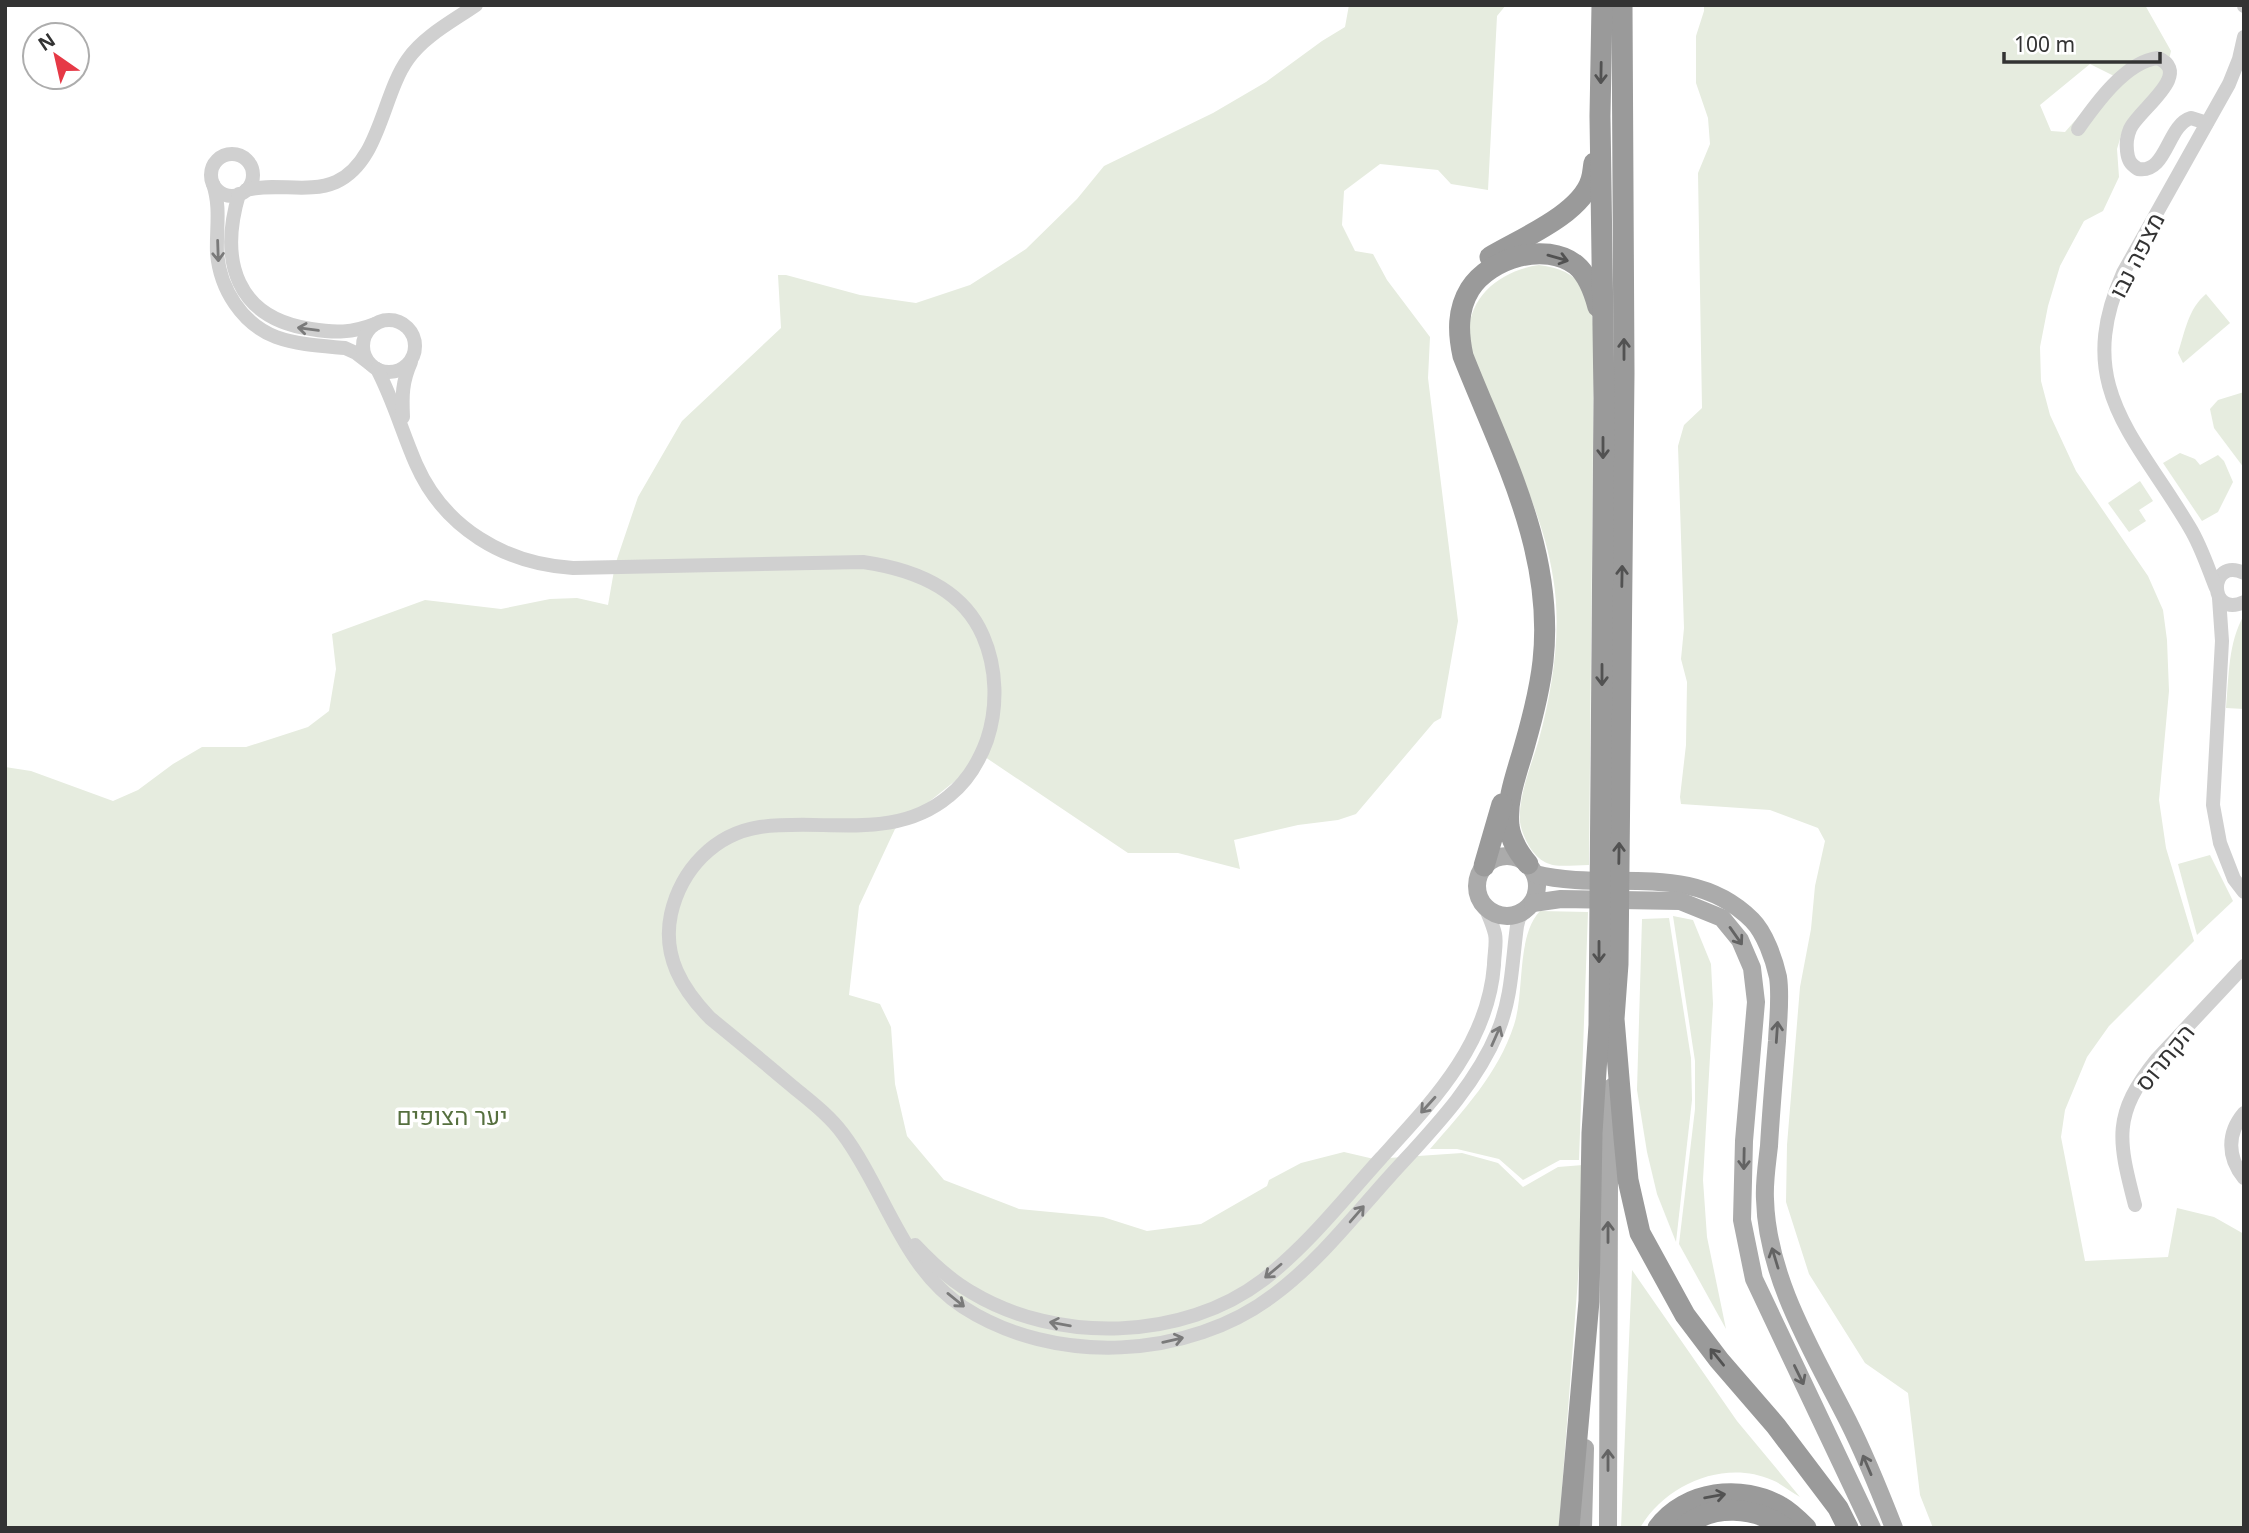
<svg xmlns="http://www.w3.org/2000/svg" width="2249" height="1533" viewBox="0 0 2249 1533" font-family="'Noto Sans',Heebo,sans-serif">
<rect width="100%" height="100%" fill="#fff"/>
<g fill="#e6ecdf" fill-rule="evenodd">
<polygon points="1349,5 1506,5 1497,16 1488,190 1451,184 1438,170 1380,164 1344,191 1342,225 1355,251 1373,254 1387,280 1430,337 1428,378 1458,621 1441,718 1434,722 1356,814 1338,820 1298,825 1234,840 1240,869 1178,853 1128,853 985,757 895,829 859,906 849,995 880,1004 891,1027 895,1084 907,1136 944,1180 1019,1209 1103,1217 1147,1231 1201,1224 1267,1186 1269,1180 1301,1163 1344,1152 1374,1159 1462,1153 1498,1163 1523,1187 1558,1167 1583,1165 1583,1213 1559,1528 5,1528 5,767 31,771 113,801 138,790 173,764 202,747 246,747 308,727 329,711 336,669 332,634 425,600 501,609 550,599 577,598 608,605 615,565 638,497 682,421 781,328 778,275 786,275 860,295 916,303 970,285 1026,249 1077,199 1104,166 1213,113 1266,82 1322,41 1345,27"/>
<path d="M1704 5H2145L2171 51 2164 81 2122 132 2117 149 2119 177 2103 211 2084 221 2060 266 2048 306 2040 347 2041 381 2050 415 2076 471 2148 576 2163 610 2167 640 2169 691 2159 800 2166 848 2194 941 2109 1026 2087 1057 2065 1110 2061 1137 2085 1261 2168 1257 2177 1208 2214 1217 2244 1234V1528H1933L1920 1495 1908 1393 1865 1363 1809 1274 1786 1202 1787 1145 1800 987 1811 929 1815 886 1825 841 1818 828 1770 810 1681 804 1680 797 1686 745 1687 682 1681 659 1684 628 1678 446 1684 425 1702 408 1698 173 1710 144 1708 118 1696 83V36L1704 11ZM2090 64 2114 76 2065 132 2051 131 2040 105Z"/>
<path d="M1539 265C1582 270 1591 293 1594 333L1589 865C1562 865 1545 872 1529 846 1525 839 1521 830 1520 822 1518 795 1532 764 1539 739 1553 687 1562 630 1553 577 1544 519 1517 466 1495 412 1485 388 1468 359 1469 332 1470 294 1503 270 1539 265Z"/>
<path d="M2206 294 2230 323 2183 363 2178 353C2185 332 2188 309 2206 294Z"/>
<polygon points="2244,392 2244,468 2214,428 2210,409 2218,400"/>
<polygon points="2180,453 2195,459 2200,465 2218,455 2224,461 2233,482 2218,512 2202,521 2163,463"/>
<polygon points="2140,481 2153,501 2139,510 2146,521 2129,532 2108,503"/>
<path d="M2244 615V709L2226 708C2229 676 2228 643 2244 615Z"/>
<polygon points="2210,855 2233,901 2197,935 2178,864"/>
<path d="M1540 911 1588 912 1579 1160H1560L1523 1180 1499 1159 1457 1149H1430C1463 1111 1498 1074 1514 1025 1525 992 1516 936 1540 911Z"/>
<polygon points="1673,916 1693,920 1711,964 1713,1004 1703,1180 1707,1237 1726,1329 1679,1244 1695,1109 1695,1061"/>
<polygon points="1669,918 1691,1058 1692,1100 1676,1242 1657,1194 1647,1152 1637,1090 1642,919"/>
<path d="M1632 1270 1737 1421 1800 1497C1791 1492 1782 1484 1772 1480 1725 1459 1665 1484 1640 1528H1621Z"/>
</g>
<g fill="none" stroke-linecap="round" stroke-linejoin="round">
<g stroke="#d0d0d0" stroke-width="14">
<polyline points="2244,5 2244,6"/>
<path d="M2078 129C2095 105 2126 61 2158 58 2194 74 2138 110 2130 129 2127 136 2126 143 2127 151 2128 160 2130 164 2138 169 2167 174 2167 125 2191 118L2207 123"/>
<circle cx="232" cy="175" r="21"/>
<path d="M213 184C221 207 216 230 217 253 220 289 242 324 276 337 298 345 323 346 345 348L356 353 369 363"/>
<path d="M246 190C275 182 308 194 336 182 380 162 382 95 408 59 424 36 453 21 476 5"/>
<path d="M239 194C219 261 236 318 311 329 335 333 352 333 375 324"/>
<circle cx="389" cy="346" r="26"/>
<path d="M377 369C393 399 402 432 416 464 444 528 505 564 573 568L863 562C912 569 962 587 983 636 997 668 998 707 987 740 979 762 968 781 949 796 894 842 825 818 760 827 714 834 681 870 671 914 662 956 682 989 710 1018 737 1040 765 1063 792 1086 810 1101 829 1115 843 1134 885 1190 902 1267 963 1307 1054 1366 1189 1360 1275 1294 1319 1261 1353 1217 1390 1176 1430 1132 1475 1087 1498 1031 1512 997 1512 962 1517 926L1519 918 1528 908"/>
<path d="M403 417C402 396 402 382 411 362"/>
<path d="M2244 573C2208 556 2208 619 2244 602"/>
<path d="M2216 588C2208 568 2201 546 2190 528 2136 436 2072 387 2123 273L2229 84 2239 59 2244 37"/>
<polyline points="2219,598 2222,641 2213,805 2220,843 2234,879 2244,892"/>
<path d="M2244 1113C2227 1133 2227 1157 2244 1178"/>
<path d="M2135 1205C2118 1139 2112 1115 2157 1059L2244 966"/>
<path d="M915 1245C931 1262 950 1280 971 1292 1057 1344 1183 1341 1263 1280 1308 1245 1343 1200 1381 1158 1432 1102 1488 1045 1494 965 1494 955 1497 943 1495 934 1493 925 1489 917 1486 909"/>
</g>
<g stroke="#ababab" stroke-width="18">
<circle cx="1507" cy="886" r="30"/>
<path d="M1535 874C1609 893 1691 859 1752 920 1765 933 1774 959 1778 977 1781 997 1778 1020 1777 1041 1774 1076 1771 1111 1769 1146 1767 1164 1764 1182 1765 1199 1767 1278 1813 1352 1848 1421 1865 1455 1880 1492 1894 1528"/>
<polyline points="1533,903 1561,899 1680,901 1722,918 1740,940 1752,968 1756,1002 1744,1141 1742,1220 1754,1279 1872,1528"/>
<polyline points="1583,1528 1585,1448"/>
<polyline points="1608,1528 1609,1176 1612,1087"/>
</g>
<g stroke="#9a9a9a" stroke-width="21">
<polyline points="1622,5 1624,373 1618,964 1614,1019 1624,1138 1628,1180 1640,1233 1685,1315 1719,1360 1776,1426 1838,1508 1848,1528"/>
<path d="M1490 257C1520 239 1581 214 1591 180 1593 174 1593 168 1594 163"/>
<path d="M1528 864C1518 852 1511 841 1509 826 1506 798 1518 770 1525 744 1533 716 1540 689 1543 661 1555 551 1502 455 1463 356 1458 333 1457 310 1470 289 1490 258 1545 241 1576 265 1588 275 1594 292 1598 307"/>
<polyline points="1484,866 1502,804"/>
<polyline points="1569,1528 1589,1301 1592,1133 1599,1025 1604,398 1600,116 1602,5"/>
<path d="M1658 1528C1685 1491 1742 1484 1781 1507 1790 1512 1798 1520 1806 1528"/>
<path d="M1683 1528C1711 1503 1756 1506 1785 1528"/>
</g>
</g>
<defs><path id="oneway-shaft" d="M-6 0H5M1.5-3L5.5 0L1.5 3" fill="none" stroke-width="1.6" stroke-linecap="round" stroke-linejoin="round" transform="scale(1.75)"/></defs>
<g stroke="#525252">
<use href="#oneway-shaft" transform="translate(1601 73) rotate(91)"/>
<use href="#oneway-shaft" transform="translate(1558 258) rotate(16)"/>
<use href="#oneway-shaft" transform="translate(1624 349) rotate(-90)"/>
<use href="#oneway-shaft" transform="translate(1603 448) rotate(90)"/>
<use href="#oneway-shaft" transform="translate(1622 576) rotate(-89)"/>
<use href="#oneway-shaft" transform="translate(1602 675) rotate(90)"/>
<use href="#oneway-shaft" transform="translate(1619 853) rotate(-89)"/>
<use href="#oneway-shaft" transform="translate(1599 952) rotate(90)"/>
<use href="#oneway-shaft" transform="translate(1717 1357) rotate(-129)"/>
<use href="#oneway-shaft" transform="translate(1715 1496) rotate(-10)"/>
</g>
<g stroke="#7a7a7a">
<use href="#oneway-shaft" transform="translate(218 251) rotate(88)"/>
<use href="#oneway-shaft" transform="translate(308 329) rotate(-172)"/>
<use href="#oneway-shaft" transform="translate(1496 1036) rotate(-66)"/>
<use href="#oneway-shaft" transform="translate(1428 1105) rotate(132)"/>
<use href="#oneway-shaft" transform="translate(1357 1214) rotate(-49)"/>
<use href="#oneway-shaft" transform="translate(1273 1271) rotate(140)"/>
<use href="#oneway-shaft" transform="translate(956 1300) rotate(39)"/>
<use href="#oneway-shaft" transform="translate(1060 1324) rotate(-170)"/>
<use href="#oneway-shaft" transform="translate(1173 1340) rotate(-13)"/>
</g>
<g stroke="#636363">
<use href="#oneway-shaft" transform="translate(1736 936) rotate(55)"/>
<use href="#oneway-shaft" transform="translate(1777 1032) rotate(-86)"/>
<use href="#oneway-shaft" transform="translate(1744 1159) rotate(91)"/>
<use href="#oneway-shaft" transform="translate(1608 1232) rotate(-90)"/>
<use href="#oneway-shaft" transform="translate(1775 1258) rotate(-107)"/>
<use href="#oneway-shaft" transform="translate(1799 1375) rotate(64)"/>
<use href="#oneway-shaft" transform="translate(1608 1460) rotate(-90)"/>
<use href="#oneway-shaft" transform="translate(1867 1465) rotate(-113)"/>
</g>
<g text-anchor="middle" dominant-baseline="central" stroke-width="7" stroke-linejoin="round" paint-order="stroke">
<g font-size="24" fill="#333" stroke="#fff">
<text transform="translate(2136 255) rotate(-63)">מצפה נבו</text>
<text transform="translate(2164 1057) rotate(-51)">הקתרוס</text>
</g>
<g font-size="24" fill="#56703f" stroke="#fff">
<text x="452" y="1115">יער הצופים</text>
</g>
</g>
<rect width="2249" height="1533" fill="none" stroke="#333333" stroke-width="14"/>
<g transform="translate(56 56) rotate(326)"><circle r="33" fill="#ffffff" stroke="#adadad" stroke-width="2"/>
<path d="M0-5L12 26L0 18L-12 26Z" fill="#e63946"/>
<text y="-10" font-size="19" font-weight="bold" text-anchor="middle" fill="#333333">N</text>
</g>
<path d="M2004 52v10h156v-10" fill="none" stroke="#333333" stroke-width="3.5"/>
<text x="2014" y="52" font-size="21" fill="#333333" stroke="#ffffff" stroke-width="5" paint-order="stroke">100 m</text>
</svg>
